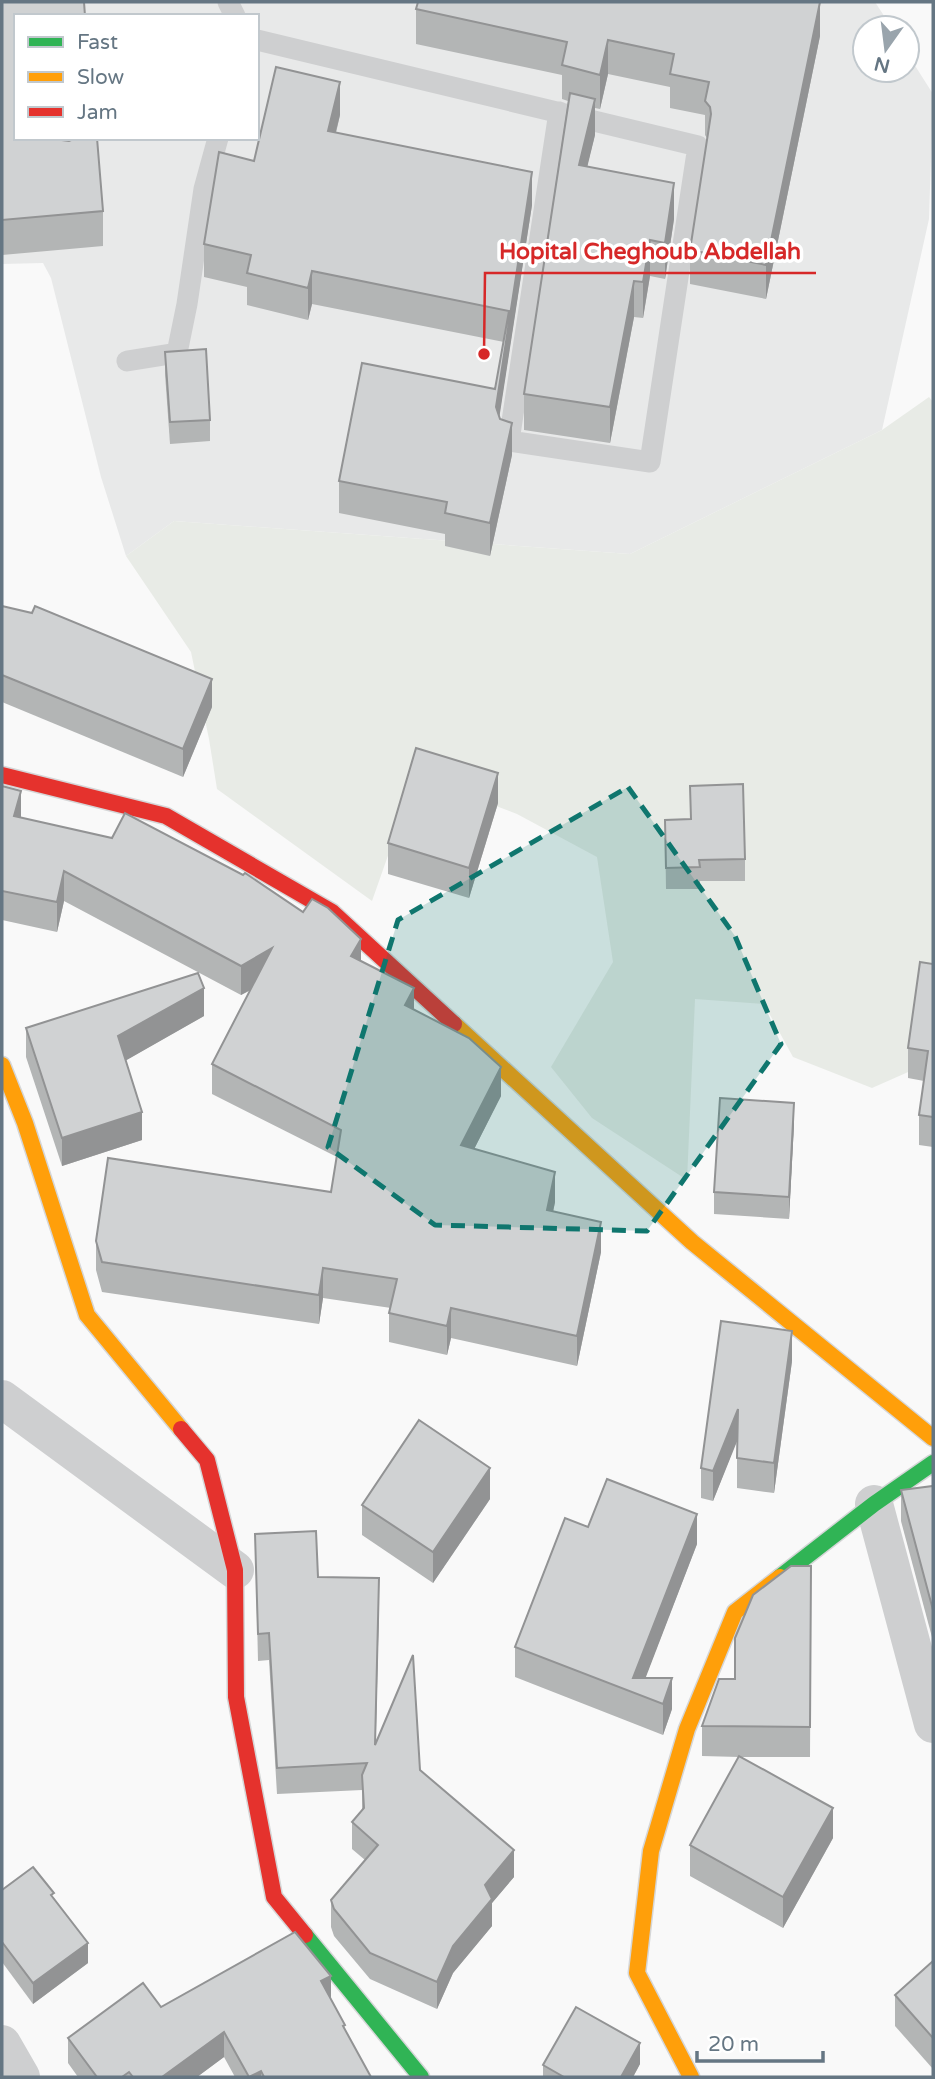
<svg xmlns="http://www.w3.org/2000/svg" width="935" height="2079" viewBox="0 0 935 2079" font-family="'Varela Round',sans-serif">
<rect width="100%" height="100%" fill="#f9f9f9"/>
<path fill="#e8e9e9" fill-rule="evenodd" d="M2 2H875L892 28H865V70H907V53L933 94 929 219 882 430 630 554 174 521 126 556 101 477 51 278 43 263 2 264ZM16 16H257V138H16Z"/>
<polygon fill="#e8ebe6" points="929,397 933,402 933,1007 915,1069 872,1088 793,1057 764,1004 695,999 687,1180 592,1118 551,1067 613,962 597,857 517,814 416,776 372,901 217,789 209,739 191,652 126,556 174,521 630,554 882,430"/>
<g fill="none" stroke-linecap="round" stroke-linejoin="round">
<g stroke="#d5d6d7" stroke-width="19">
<g id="fast">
<polyline points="780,1577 874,1504 933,1463"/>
<polyline points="305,1935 421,2077"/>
</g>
</g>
<g stroke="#d5d6d7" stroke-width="19">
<g id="slow">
<polyline points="454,1024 692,1242 933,1438"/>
<polyline points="2,1065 25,1123 87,1315 181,1429"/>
<polyline points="691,2077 637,1973 651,1851 687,1729 735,1612 780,1577"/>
</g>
</g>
<g stroke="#d5d6d7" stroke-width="19">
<g id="jam">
<polyline points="2,775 166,816 332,912 454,1024"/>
<polyline points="181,1429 207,1460 235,1570 236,1697 274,1897 305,1935"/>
</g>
</g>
<g stroke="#cecfd0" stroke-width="21">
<polyline points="228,2 235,16"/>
<polyline points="257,40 698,146 650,462 509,441 559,112"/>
<polyline points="127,361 177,353 187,304 204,189 218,138"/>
</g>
<g stroke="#cecfd0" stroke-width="38">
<polyline points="2,1399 235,1570"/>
<polyline points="874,1504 933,1724"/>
<polyline points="2,2044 21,2077"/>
</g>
<use href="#fast" stroke="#30b455" stroke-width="16"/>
<use href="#slow" stroke="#ff9f0a" stroke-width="16"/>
<use href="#jam" stroke="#e5322d" stroke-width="16"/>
</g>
<g fill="#b3b5b5">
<polygon points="2,2 16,138 103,211 103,246 2,255"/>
<polygon points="416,9 820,36 766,299 690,284 690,250 707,138 705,135 705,115 670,108 670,87 608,74 600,109 595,108 595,135 587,166 674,219 665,279 650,276 643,318 634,317 610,443 524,430 524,394 568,101 562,99 562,75 416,44"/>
<polygon points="340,115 336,133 532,205 499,416 512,455 490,556 445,546 445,534 339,513 339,481 495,389 504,342 312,304 308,320 247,305 247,287 204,277 204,244 254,161"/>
<polygon points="165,352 210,420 210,441 170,444 165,374"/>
<polygon points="2,606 212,707 183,777 2,702"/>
<polygon points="2,786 21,818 361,961 414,1009 501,1096 474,1149 555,1202 553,1212 601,1252 577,1366 451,1338 447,1355 389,1342 389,1313 391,1308 323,1298 319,1324 102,1292 96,1270 96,1241 331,1192 337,1157 212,1094 212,1064 251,990 241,995 64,901 57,932 2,920"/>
<polygon points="690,786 745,859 745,881 700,881 700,889 666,889 665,820 691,819"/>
<polygon points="498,803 469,898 388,874 388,843"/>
<polygon points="933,964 933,1147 919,1145 919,1115 924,1081 908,1078 908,1048"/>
<polygon points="204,1016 126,1060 142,1140 62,1166 26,1057 26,1028"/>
<polygon points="794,1124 789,1219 714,1214 714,1192"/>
<polygon points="792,1361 774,1493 737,1488 737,1440 713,1501 701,1498 701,1468"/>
<polygon points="933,1486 933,1641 901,1521 901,1490"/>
<polygon points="490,1499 433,1583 362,1535 362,1505"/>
<polygon points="588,1527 697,1544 645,1678 672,1709 663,1735 515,1677 515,1647"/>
<polygon points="255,1534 318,1577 379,1605 375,1743 420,1770 514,1877 492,1903 492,1926 453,1973 437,2009 370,1979 334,1936 331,1927 331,1900 365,1860 352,1849 352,1822 362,1810 362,1790 277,1794 269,1660 258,1661"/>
<polygon points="811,1566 810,1757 740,1757 833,1838 783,1928 690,1876 690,1845 739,1757 702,1756 702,1726 735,1679"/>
<polygon points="2,1890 54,1898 88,1963 33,2004 2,1962"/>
<polygon points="933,1961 933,2069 895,2026 895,1995"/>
<polygon points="331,1999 345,2031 371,2077 235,2077 224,2057 197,2077 78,2077 68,2063 68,2038 161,2007"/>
<polygon points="640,2064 633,2077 543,2077 543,2065"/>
</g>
<g fill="#929394">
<polygon points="820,2 820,36 766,299 766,265"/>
<polygon points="608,40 608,74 600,109 600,75"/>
<polygon points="340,82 340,115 328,163 328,131"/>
<polygon points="595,99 595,135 579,201 579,165"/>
<polygon points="532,172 532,205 496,439 496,407"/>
<polygon points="674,183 674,219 665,279 665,243"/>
<polygon points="650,240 650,276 643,318 643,282"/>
<polygon points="312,271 312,304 308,320 308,288"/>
<polygon points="634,281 634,317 610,443 610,407"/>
<polygon points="512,423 512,455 490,556 490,523"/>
<polygon points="212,679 212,707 183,777 183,749"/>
<polygon points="498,773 498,803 469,898 469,868"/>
<polygon points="21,791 21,821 14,816"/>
<polygon points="64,871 64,901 57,932 57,902"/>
<polygon points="361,939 361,968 351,956"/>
<polygon points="272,948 272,978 241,995 241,966"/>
<polygon points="204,988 204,1016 118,1065 118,1036"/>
<polygon points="414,988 414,1017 405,1005"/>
<polygon points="501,1067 501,1096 461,1175 461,1145"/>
<polygon points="794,1103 794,1124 789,1219 789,1197"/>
<polygon points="142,1112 142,1140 62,1166 62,1138"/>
<polygon points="555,1172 555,1202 547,1240 547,1210"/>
<polygon points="601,1222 601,1252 577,1366 577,1336"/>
<polygon points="323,1268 323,1298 319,1324 319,1295"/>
<polygon points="451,1308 451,1338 447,1355 447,1326"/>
<polygon points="792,1331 792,1361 774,1493 774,1463"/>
<polygon points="738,1409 738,1439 713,1501 713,1471"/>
<polygon points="490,1468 490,1499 433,1583 433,1552"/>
<polygon points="697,1514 697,1544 639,1695 633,1678"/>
<polygon points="379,1578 379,1605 375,1772 375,1745"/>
<polygon points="672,1678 672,1709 663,1735 663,1704"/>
<polygon points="833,1808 833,1838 783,1928 783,1897"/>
<polygon points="514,1850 514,1877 492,1903 492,1926 453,1973 437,2009 437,1982 453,1946 485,1885"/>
<polygon points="88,1943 88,1963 33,2004 33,1983"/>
<polygon points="331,1976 331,2001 321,1981"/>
<polygon points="224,2032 224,2057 197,2077 162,2077"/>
<polygon points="640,2043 640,2064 633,2077 621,2077"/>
<polygon points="261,2071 261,2077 250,2077"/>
</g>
<g fill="#d0d2d3" stroke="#929394" stroke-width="2">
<polygon points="2,2 84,2 85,16 16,16 16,138 60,138 62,140 69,141 76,138 97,138 103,211 2,220"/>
<polygon points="418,2 820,2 766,265 690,250 711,114 710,107 705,101 709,82 670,74 674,54 608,40 600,75 562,65 567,42 416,9"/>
<polygon points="276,67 340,82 328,131 532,172 496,407 500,419 512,423 490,523 445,513 447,502 339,481 362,363 495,389 509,311 312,271 308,288 247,273 251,255 204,244 219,152 254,161"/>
<polygon points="570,93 595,99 579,165 674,183 665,243 650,240 643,282 634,281 610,407 524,394"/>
<polygon points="206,349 210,420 170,422 165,352"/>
<polygon points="2,606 32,613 35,606 212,679 183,749 2,675"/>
<polygon points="416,748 498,773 469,868 388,843"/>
<polygon points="743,784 745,859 699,860 700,867 666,868 665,820 691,819 690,786"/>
<polygon points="2,786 21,791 14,816 112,838 125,813 243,875 245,873 303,912 312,899 328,908 361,939 351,956 414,988 405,1005 469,1038 501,1067 461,1145 555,1172 547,1210 601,1222 577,1336 451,1308 447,1326 389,1313 397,1279 323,1268 319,1295 102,1262 96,1241 108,1158 331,1192 341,1130 212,1064 272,948 241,966 64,871 57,902 2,891"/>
<polygon points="920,962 933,964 933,1117 919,1115 928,1051 908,1048"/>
<polygon points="198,973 204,988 118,1036 142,1112 62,1138 26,1028"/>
<polygon points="720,1098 794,1103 789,1197 714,1192"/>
<polygon points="721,1321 792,1331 774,1463 737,1458 738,1409 713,1471 701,1468"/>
<polygon points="419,1420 490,1468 433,1552 362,1505"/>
<polygon points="607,1479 697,1514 633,1678 672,1678 663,1704 515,1647 565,1518 588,1527"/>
<polygon points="933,1486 933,1610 901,1490"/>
<polygon points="316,1531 318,1577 379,1578 375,1745 413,1655 420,1770 514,1850 485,1885 492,1899 453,1946 437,1982 370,1953 334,1909 331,1900 378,1845 352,1822 364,1808 362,1775 367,1763 277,1768 269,1633 258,1634 255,1534"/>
<polygon points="791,1566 811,1566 810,1727 702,1726 719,1679 735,1679 735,1638 753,1595"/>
<polygon points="739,1756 833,1808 783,1897 690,1845"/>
<polygon points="33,1867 54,1893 51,1895 88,1943 33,1983 2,1942 2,1890"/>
<polygon points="295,1932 331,1976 321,1981 345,2025 343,2026 371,2077 264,2077 261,2071 249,2077 224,2032 162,2077 133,2077 129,2072 122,2077 97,2077 68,2038 143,1983 161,2007"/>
<polygon points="933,1961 933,2038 895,1995"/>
<polygon points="576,2007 640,2043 621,2077 564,2077 543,2065"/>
</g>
<path fill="#0f766e" fill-opacity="0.2" stroke="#0f766e" stroke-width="5" stroke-dasharray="14 9" stroke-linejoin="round" d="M628 787 735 936 781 1044 647 1231 435 1225 328 1147 398 920Z"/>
<path fill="none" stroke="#d62828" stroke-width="2.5" d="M484 354L485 273H816"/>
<circle fill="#d62828" stroke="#fff" stroke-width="2.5" cx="484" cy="354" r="7"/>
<g font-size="23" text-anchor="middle" font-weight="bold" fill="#d62828" stroke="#fff" stroke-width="7" stroke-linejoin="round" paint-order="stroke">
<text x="650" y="259">Hopital Cheghoub Abdellah</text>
</g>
<rect width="935" height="2079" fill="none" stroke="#657683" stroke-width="7"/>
<rect x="14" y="14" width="245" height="126" fill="#ffffff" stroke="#c1c8cd" stroke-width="2"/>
<rect x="28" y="37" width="35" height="10" fill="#30b455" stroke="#c1c8cd" stroke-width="2"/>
<text x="77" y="49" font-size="21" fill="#657683">Fast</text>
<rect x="28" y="72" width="35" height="10" fill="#ff9f0a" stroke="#c1c8cd" stroke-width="2"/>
<text x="77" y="84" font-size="21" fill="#657683">Slow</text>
<rect x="28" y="107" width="35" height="10" fill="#e5322d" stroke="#c1c8cd" stroke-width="2"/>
<text x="77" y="119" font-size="21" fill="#657683">Jam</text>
<g transform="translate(886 49) rotate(194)"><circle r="33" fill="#ffffff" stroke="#c1c8cd" stroke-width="2"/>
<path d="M0-5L12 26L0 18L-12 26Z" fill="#99a4ac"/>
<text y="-10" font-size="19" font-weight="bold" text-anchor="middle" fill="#657683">N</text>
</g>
<path d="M697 2051v10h126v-10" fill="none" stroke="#657683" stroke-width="3.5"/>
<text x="708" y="2051" font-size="21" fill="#657683" stroke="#ffffff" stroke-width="5" paint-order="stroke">20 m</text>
</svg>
